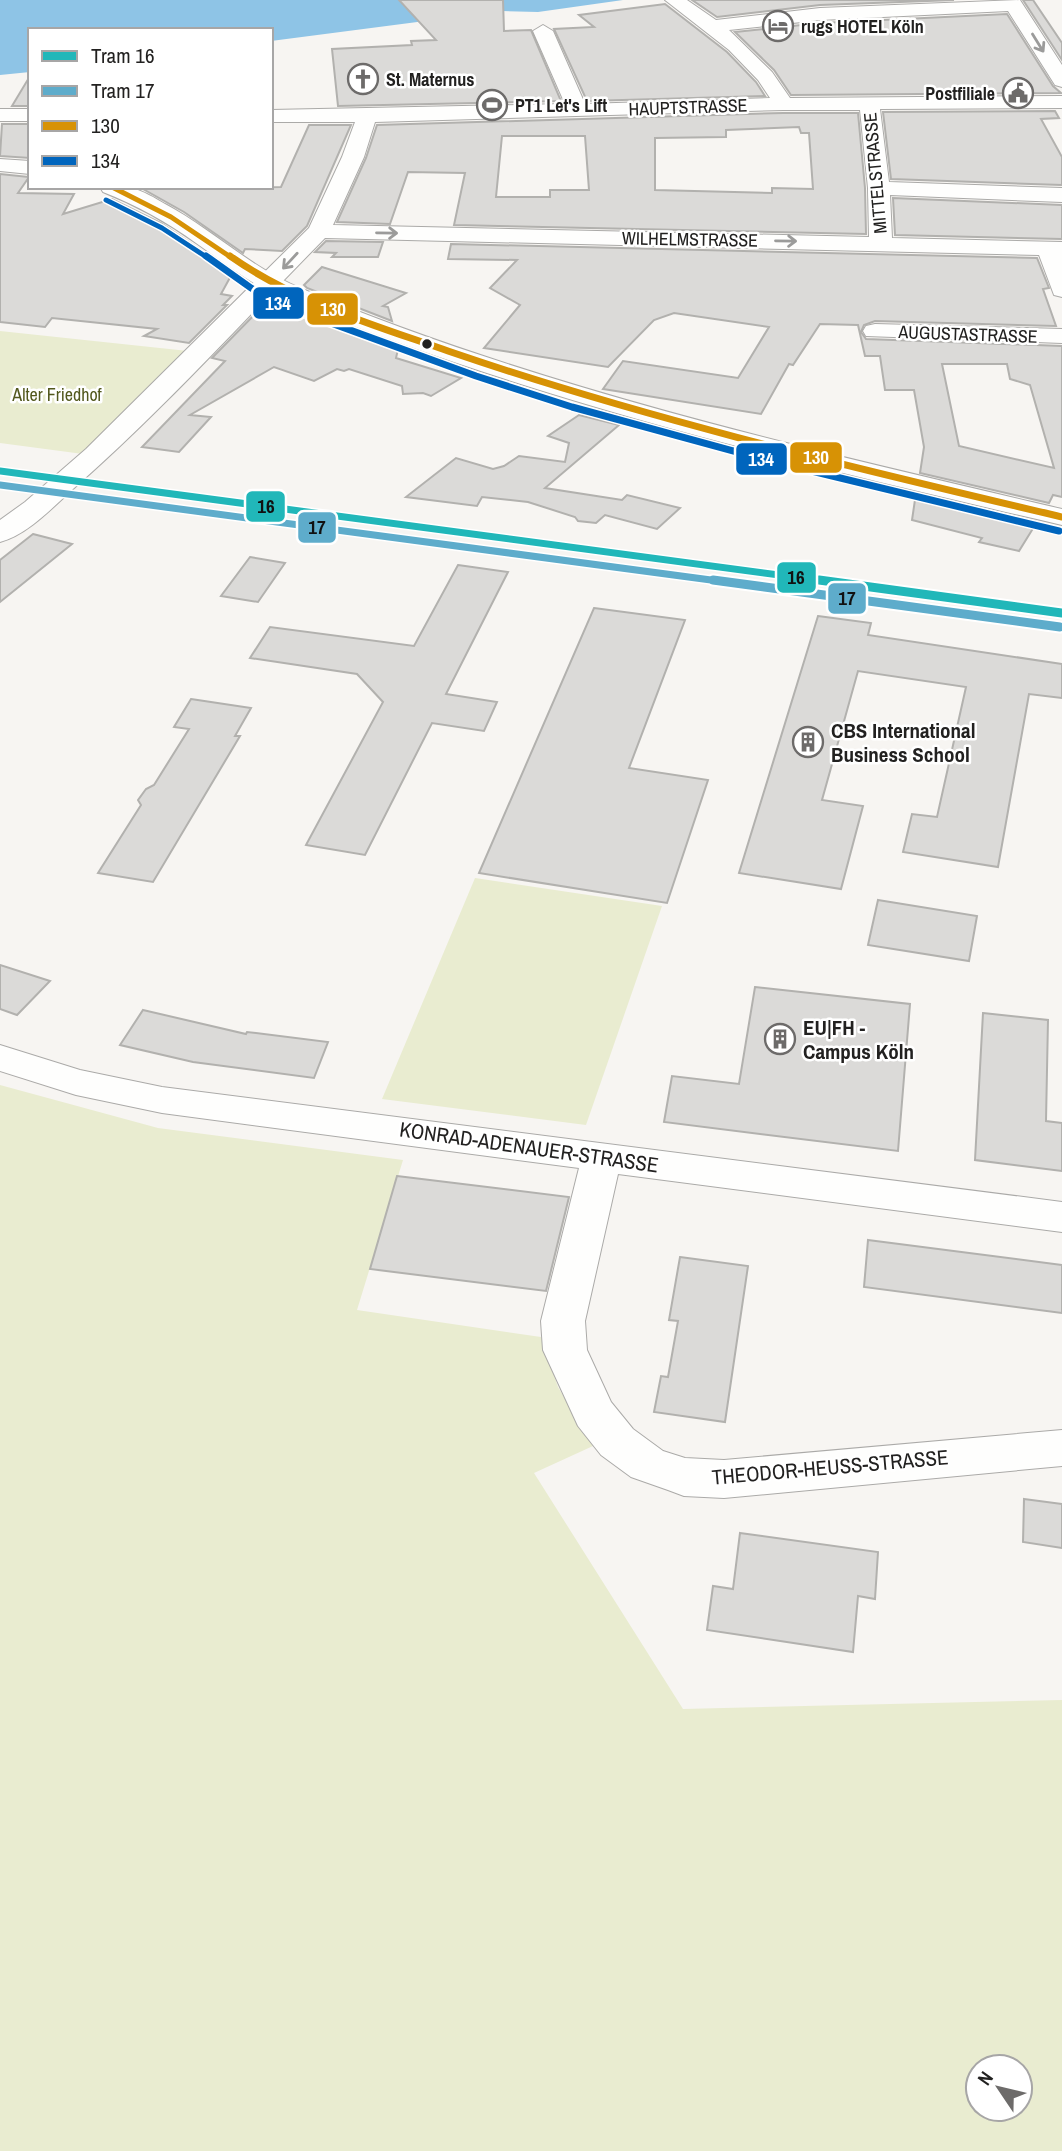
<svg xmlns="http://www.w3.org/2000/svg" width="1062" height="2151" viewBox="0 0 1062 2151" font-family="'Archivo Narrow',sans-serif">
<rect width="100%" height="100%" fill="#f7f5f2"/>
<g fill="#e9ecd0" fill-rule="evenodd">
<polygon points="0,331 188,351 83,454 0,443"/>
<polygon points="475,878 662,906 586,1125 382,1099"/>
<path d="M0 1085 158 1128 403 1160 357 1310 541 1337 558 1387 593 1446 534 1473 683 1709 1062 1700V2151H0ZM978 2067H1020V2109H978Z"/>
</g>
<polygon fill="#8ec4e6" points="0,0 623,0 538,12 502,11 271,41 271,30 30,30 30,72 0,75"/>
<g fill="#dbdad8" stroke="#b2b1ae" stroke-width="2" fill-rule="evenodd">
<polygon points="399,0 503,0 504,31 531,30 561,101 338,106 332,49 412,45 411,41 436,40"/>
<polygon points="692,0 954,0 820,5 717,17"/>
<polygon points="1023,0 1033,0 1062,43 1062,60"/>
<polygon points="665,4 727,52 756,82 765,96 587,101 554,29 594,27 579,15"/>
<polygon points="1007,14 1053,86 1061,93 791,95 774,70 735,32 820,23"/>
<polygon points="30,76 30,106 12,106"/>
<polygon points="1055,111 1059,118 1041,119 1062,157 1062,185 891,179 883,112"/>
<path d="M783 113H858L865 188 866 234 454 225 465 173 408 172 390 224 337 222 366 158 377 125ZM799 127 801 133H809L813 189 772 188V193L655 190V138L726 137V130ZM502 136H585L589 190H550V197H496Z"/>
<polygon points="2,124 30,124 30,158 0,156"/>
<polygon points="309,125 351,125 307,226 282,251 245,249 243,253 184,212 143,189 281,187"/>
<polygon points="0,174 29,177 18,193 74,194 63,214 112,199 161,223 233,272 221,294 232,296 223,305 227,305 189,343 144,336 157,329 52,318 45,327 0,322"/>
<polygon points="893,198 1062,205 1062,239 895,235"/>
<polygon points="326,241 383,242 378,257 332,257 336,253 315,252"/>
<path d="M451 244 1037 258 1049 288 1043 289 1056 326 875 321 864 325 861 332 866 339 1062 346V497L1053 495 1049 503 920 473 924 447 914 390H885L880 356H865L858 325 820 324 793 365 789 364 761 414 603 389 623 361 738 378 769 327 674 313 654 320 608 367 484 348 520 305 490 288 517 260 448 259ZM942 364H1007L1010 379 1030 385 1054 468 959 446Z"/>
<polygon points="322,267 406,293 383,306 388,307 392,321 307,288 304,285"/>
<polygon points="293,305 399,345 396,358 461,378 431,396 423,393 403,394 402,386 349,369 344,371 337,369 314,381 274,367 190,415 211,417 179,452 142,447 225,361 212,358 257,312 279,316"/>
<polygon points="579,415 619,425 545,488 622,500 627,495 680,508 657,529 605,515 596,523 578,521 575,517 528,502 482,497 477,506 406,497 456,458 493,469 504,466 519,456 565,462 569,443 548,436"/>
<polygon points="916,493 963,505 1037,522 1019,551 979,542 982,538 912,520"/>
<polygon points="33,534 72,544 0,602 0,560"/>
<polygon points="250,557 285,563 258,602 221,596"/>
<polygon points="458,565 508,572 446,694 497,702 484,731 432,723 365,855 306,845 383,702 357,674 250,658 270,627 414,646"/>
<polygon points="594,608 685,620 629,768 708,780 667,903 479,873"/>
<polygon points="818,616 871,623 868,635 1062,664 1062,698 1029,694 998,867 903,852 912,814 937,817 966,687 858,671 822,800 863,806 841,889 739,873"/>
<polygon points="191,699 251,708 235,736 240,736 153,882 98,873 141,805 138,800 146,789 154,785 189,729 174,727"/>
<polygon points="878,900 977,916 969,961 868,945"/>
<polygon points="0,965 50,981 17,1015 0,1009"/>
<polygon points="755,987 910,1004 898,1151 664,1122 672,1076 739,1084"/>
<polygon points="143,1010 246,1034 247,1032 328,1042 314,1078 193,1062 120,1045"/>
<polygon points="983,1013 1048,1020 1046,1121 1062,1123 1062,1171 975,1160"/>
<polygon points="397,1176 569,1197 546,1291 370,1269"/>
<polygon points="868,1240 1062,1265 1062,1313 864,1287"/>
<polygon points="680,1257 748,1266 725,1422 654,1412 661,1376 668,1377 678,1321 669,1320"/>
<polygon points="1024,1499 1062,1504 1062,1548 1023,1542"/>
<polygon points="740,1533 878,1552 875,1599 858,1596 853,1652 707,1630 713,1586 733,1589"/>
</g>
<g fill="none" stroke-linecap="round" stroke-linejoin="round">
<g stroke="#abaaa8" stroke-width="2">
<g id="minor">
<path d="M665 0H687L716 20 820 8 1020 0 1062 65V87L1055 85 1008 11 820 20 729 30 772 72 790 98 1062 96V108L880 109 889 182 1062 188V202L890 195 892 238 1062 242V297L1054 295 1039 255 325 238C242 322 162 411 73 489 52 508 27 535 0 542V520L25 502 86 449 309 228 342 157 355 122H271V110L565 104 533 31 543 25 553 31 585 104 770 98 758 80 729 50ZM783 110H860L868 188 869 237 333 225 364 157 375 122Z"/>
<rect x="0" y="109" width="30" height="12"/>
<polygon points="875,324 1062,329 1062,343 866,336 863,331 866,326"/>
<polygon points="0,1045 80,1070 162,1087 1062,1202 1062,1232 618,1174 585,1321 587,1350 611,1402 633,1429 663,1451 685,1458 724,1460 1062,1430 1062,1466 724,1498 684,1496 668,1490 631,1477 601,1455 578,1426 543,1350 541,1321 579,1168 162,1113 76,1095 0,1071"/>
</g>
</g>
<g stroke="#abaaa8" stroke-width="2">
<g id="major">
<polygon points="0,159 30,161 30,174 0,171"/>
<path d="M100 187C110 187 123 185 132 188 143 191 155 198 165 204 212 229 251 268 300 288 542 389 806 449 1062 509V525C800 464 535 402 285 299 252 286 225 263 196 243 167 222 136 205 103 192Z"/>
</g>
</g>
<use href="#minor" fill="#fefefd" fill-rule="evenodd"/>
<use href="#major" fill="#fefefd" fill-rule="evenodd"/>
<g stroke="#fff" stroke-width="8">
<polyline id="bus-1-far1" points="112,187 171,217 232,258"/>
</g>
<g stroke="#fff" stroke-width="10">
<path id="bus-1" d="M230 256C295 302 374 325 448 351 649 420 856 468 1062 517"/>
</g>
<g stroke="#fff" stroke-width="8">
<polyline id="bus-2-far1" points="106,200 162,228 208,258"/>
</g>
<g stroke="#fff" stroke-width="10">
<polyline id="bus-2" points="206,256 251,288 287,307 476,376 572,407 766,460 1059,531"/>
</g>
<use href="#bus-1-far1" stroke="#d79205" stroke-width="5"/>
<use href="#bus-1" stroke="#d79205" stroke-width="7"/>
<use href="#bus-2-far1" stroke="#0065bd" stroke-width="5"/>
<use href="#bus-2" stroke="#0065bd" stroke-width="7"/>
<g stroke="#fff" stroke-width="10">
<polyline id="tram-1-far1" points="0,471 832,582"/>
</g>
<g stroke="#fff" stroke-width="13">
<polyline id="tram-1" points="819,580 1062,613"/>
</g>
<g stroke="#fff" stroke-width="10">
<polyline id="tram-2-far1" points="0,485 726,582"/>
</g>
<g stroke="#fff" stroke-width="13">
<polyline id="tram-2" points="713,580 1060,627"/>
</g>
<use href="#tram-1-far1" stroke="#21b7b9" stroke-width="7"/>
<use href="#tram-1" stroke="#21b7b9" stroke-width="9"/>
<use href="#tram-2-far1" stroke="#5eaccb" stroke-width="7"/>
<use href="#tram-2" stroke="#5eaccb" stroke-width="9"/>
</g>
<defs><path id="oneway-shaft" d="M-6 0H5M1.5-3L5.5 0L1.5 3" fill="none" stroke-width="1.6" stroke-linecap="round" stroke-linejoin="round" transform="scale(1.75)"/></defs>
<g stroke="#9b9b9a">
<use href="#oneway-shaft" transform="translate(1038 43) rotate(58)"/>
<use href="#oneway-shaft" transform="translate(387 233) rotate(1)"/>
<use href="#oneway-shaft" transform="translate(786 241) rotate(1)"/>
<use href="#oneway-shaft" transform="translate(290 261) rotate(133)"/>
</g>
<defs>
<g id="hotel-ring" transform="scale(1.575)"><circle r="9.5" fill="#fff" stroke="#6d6b6a" stroke-width="1.5"/><path d="M-6-4.5h1.5V1H6V5H4.5V3h-9V5H-6ZM-4 0a1.8 1.8 0 1 1 3.6 0ZM.5 0V-2.5h3Q6-2.5 6 0Z" fill="#6d6b6a"/></g>
<g id="church-ring" transform="scale(1.575)"><circle r="9.5" fill="#fff" stroke="#6d6b6a" stroke-width="1.5"/><path d="M-1.2-6h2.4v3.5h3.3v2.4h-3.3V6h-2.4V-.1h-3.3v-2.4h3.3Z" fill="#6d6b6a"/></g>
<g id="civic-ring" transform="scale(1.575)"><circle r="9.5" fill="#fff" stroke="#6d6b6a" stroke-width="1.5"/><path d="M-.6-6.5H3V-4.5H.6V-3L4-1V1h2V6H-6V1h2V-1L-.6-3ZM-1.2 2.5V6h2.4V2.5Z" fill="#6d6b6a"/></g>
<g id="stadium-ring" transform="scale(1.575)"><circle r="9.5" fill="#fff" stroke="#6d6b6a" stroke-width="1.5"/><path d="M0-5a6.5 5 0 1 0 0 10a6.5 5 0 1 0 0-10ZM-3.5-1.8h7v3.6h-7Z" fill="#6d6b6a"/></g>
<g id="building-ring" transform="scale(1.575)"><circle r="9.5" fill="#fff" stroke="#6d6b6a" stroke-width="1.5"/><path d="M-4-6H4V6H1V3H-1V6H-4ZM-2.5-4.3h1.7v1.8h-1.7ZM.8-4.3h1.7v1.8H.8ZM-2.5-1h1.7V.8h-1.7ZM.8-1h1.7V.8H.8Z" fill="#6d6b6a"/></g>
</defs>
<g fill-rule="evenodd">
<use href="#hotel-ring" x="778" y="26"/>
<use href="#church-ring" x="363" y="79"/>
<use href="#civic-ring" x="1018" y="93"/>
<use href="#stadium-ring" x="492" y="105"/>
<use href="#building-ring" x="808" y="742"/>
<use href="#building-ring" x="780" y="1039"/>
</g>
<circle fill="#222120" stroke="#fff" stroke-width="2.5" cx="427" cy="344" r="6"/>
<g text-anchor="middle" dominant-baseline="central" stroke-width="5" stroke-linejoin="round" paint-order="stroke">
<g font-size="18" font-weight="bold" fill="#222120" stroke="#fff" text-anchor="start">
<text x="801" y="26">rugs HOTEL Köln</text>
<text x="386" y="79">St. Maternus</text>
<text x="995" y="93" text-anchor="end">Postfiliale</text>
<text x="515" y="105">PT1 Let's Lift</text>
</g>
<g font-size="18" fill="#222120" stroke="#fff">
<text transform="translate(688 107) rotate(-2)">HAUPTSTRASSE</text>
<text transform="translate(875 173) rotate(-95)">MITTELSTRASSE</text>
<text transform="translate(690 239) rotate(1)">WILHELMSTRASSE</text>
<text transform="translate(968 334) rotate(2)">AUGUSTASTRASSE</text>
</g>
<g font-size="18" fill="#52581d" stroke="#fff">
<text x="57" y="394">Alter Friedhof</text>
</g>
<g font-size="21" font-weight="bold" fill="#222120" stroke="#fff" text-anchor="start">
<text x="831" y="730">CBS International<tspan x="831" dy="24">Business School</tspan></text>
<text x="803" y="1027">EU|FH -<tspan x="803" dy="24">Campus Köln</tspan></text>
</g>
<g font-size="21" fill="#222120" stroke="#fff">
<text transform="translate(529 1147) rotate(8)">KONRAD-ADENAUER-STRASSE</text>
<text transform="translate(830 1467) rotate(-5)">THEODOR-HEUSS-STRASSE</text>
</g>
</g>
<g stroke="#fff" stroke-width="2.5">
<rect x="252" y="286" width="53" height="34" rx="7" fill="#0065bd"/>
<rect x="306" y="292" width="53" height="34" rx="7" fill="#d79205"/>
<rect x="789" y="441" width="54" height="33" rx="7" fill="#d79205"/>
<rect x="735" y="442" width="53" height="34" rx="7" fill="#0065bd"/>
<rect x="245" y="490" width="41" height="33" rx="7" fill="#21b7b9"/>
<rect x="297" y="511" width="40" height="33" rx="7" fill="#5eaccb"/>
<rect x="776" y="561" width="41" height="33" rx="7" fill="#21b7b9"/>
<rect x="827" y="582" width="40" height="33" rx="7" fill="#5eaccb"/>
</g>
<g font-size="19" text-anchor="middle" font-weight="bold" fill="#fff">
<text x="278" y="310">134</text>
<text x="333" y="316">130</text>
<text x="816" y="464">130</text>
<text x="761" y="466">134</text>
</g>
<g font-size="19" text-anchor="middle" font-weight="bold" fill="#111">
<text x="266" y="513">16</text>
<text x="317" y="534">17</text>
<text x="796" y="584">16</text>
<text x="847" y="605">17</text>
</g>
<rect x="28" y="28" width="245" height="161" fill="#ffffff" stroke="#a7a6a6" stroke-width="2"/>
<rect x="42" y="51" width="35" height="10" fill="#21b7b9" stroke="#a7a6a6" stroke-width="2"/>
<text x="91" y="63" font-size="21" fill="#222120">Tram 16</text>
<rect x="42" y="86" width="35" height="10" fill="#5eaccb" stroke="#a7a6a6" stroke-width="2"/>
<text x="91" y="98" font-size="21" fill="#222120">Tram 17</text>
<rect x="42" y="121" width="35" height="10" fill="#d79205" stroke="#a7a6a6" stroke-width="2"/>
<text x="91" y="133" font-size="21" fill="#222120">130</text>
<rect x="42" y="156" width="35" height="10" fill="#0065bd" stroke="#a7a6a6" stroke-width="2"/>
<text x="91" y="168" font-size="21" fill="#222120">134</text>
<g transform="translate(999 2088) rotate(305)"><circle r="33" fill="#ffffff" stroke="#a7a6a6" stroke-width="2"/>
<path d="M0-5L12 26L0 18L-12 26Z" fill="#6d6b6a"/>
<text y="-10" font-size="19" font-weight="bold" text-anchor="middle" fill="#222120">N</text>
</g>
</svg>
